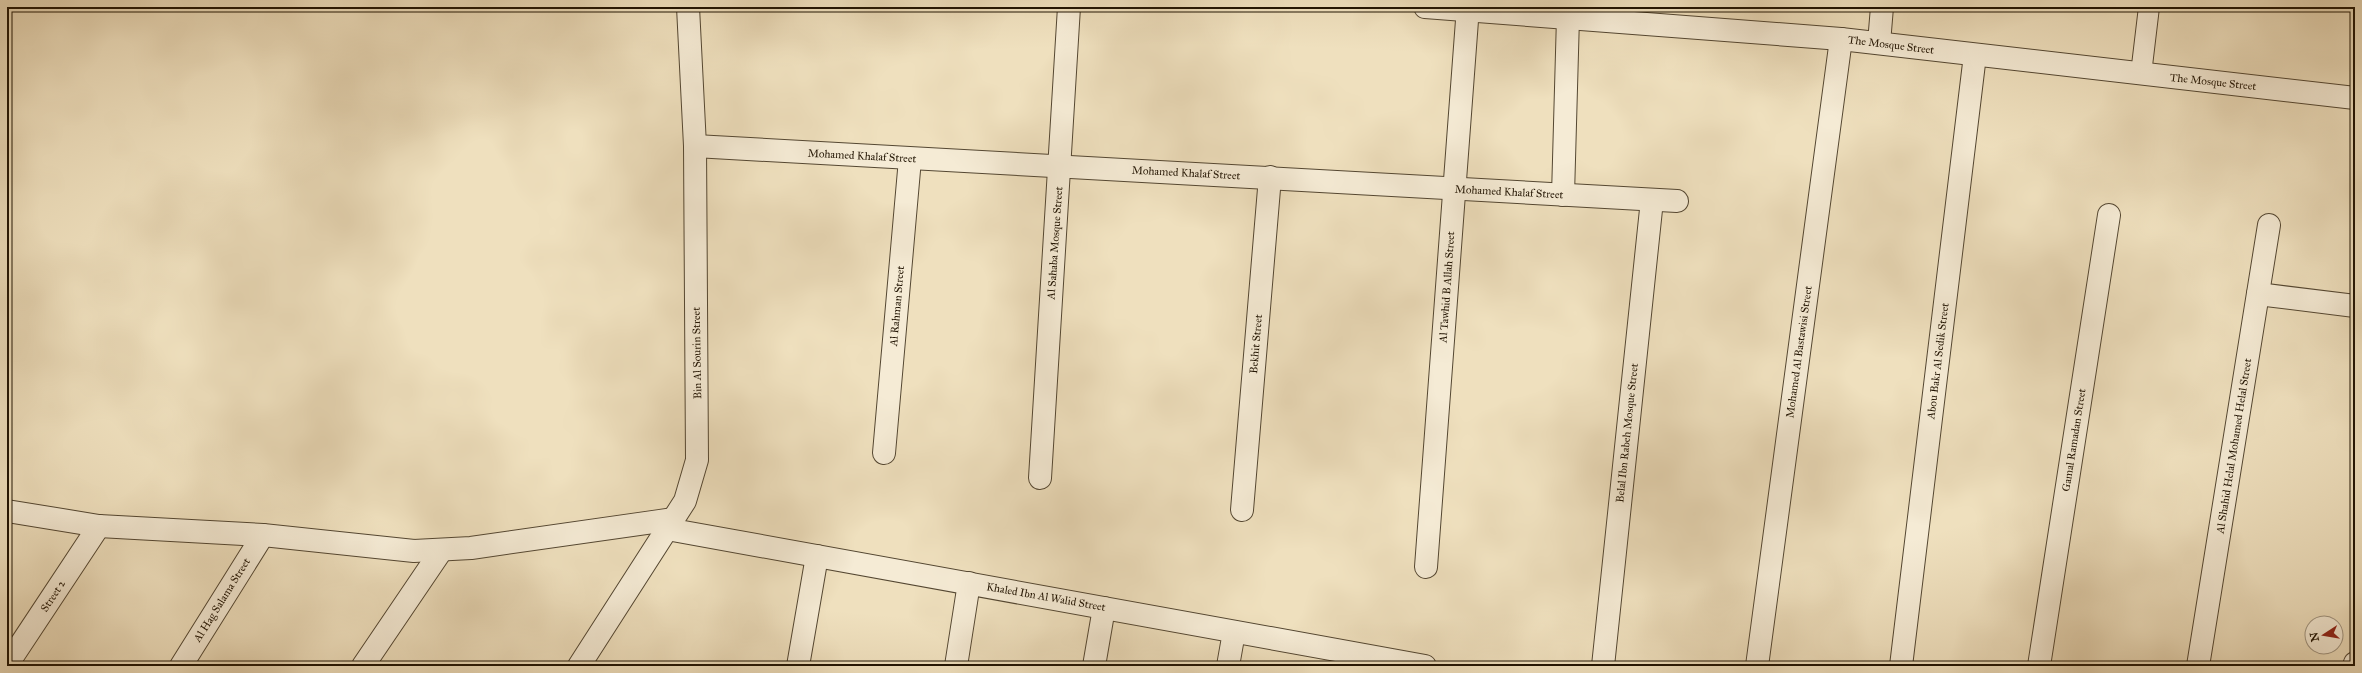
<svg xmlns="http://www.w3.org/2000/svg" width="2362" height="673" viewBox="0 0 2362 673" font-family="'IM FELL Great Primer',serif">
<rect width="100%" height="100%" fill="#efe0be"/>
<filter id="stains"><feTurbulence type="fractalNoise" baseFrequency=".005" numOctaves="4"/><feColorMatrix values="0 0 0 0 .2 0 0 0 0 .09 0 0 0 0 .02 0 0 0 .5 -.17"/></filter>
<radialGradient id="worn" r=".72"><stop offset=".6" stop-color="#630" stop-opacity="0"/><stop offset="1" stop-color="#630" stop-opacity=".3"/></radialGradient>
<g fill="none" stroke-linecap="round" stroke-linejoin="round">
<g stroke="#544732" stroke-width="22">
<polyline id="lane" points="2141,74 2149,7"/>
</g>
<g stroke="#544732" stroke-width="24">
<g id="street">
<polyline points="1425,7 1841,39 2355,98"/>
<polyline points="1879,43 1882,7"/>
<polyline points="695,146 1677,201"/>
<polyline points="1563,195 1568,17"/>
<polyline points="2258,294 2355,306"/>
<polyline points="884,453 910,159"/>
<polyline points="1040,478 1069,7"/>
<polyline points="1242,510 1270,177"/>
<polyline points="7,511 99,526 263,535 414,551 471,548 674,519"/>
<polyline points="667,529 1425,666"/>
<polyline points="1426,567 1468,7"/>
<polyline points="7,665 99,526"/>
<polyline points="181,666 263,535"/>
<polyline points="363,666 441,551"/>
<polyline points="579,666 685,501 697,460 695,146 688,7"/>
<polyline points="798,666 817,556"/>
<polyline points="956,666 969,583"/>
<polyline points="1094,666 1104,608"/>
<polyline points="1228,666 1234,632"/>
<polyline points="1603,666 1652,200"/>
<polyline points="1757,666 1841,39"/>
<polyline points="1901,666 1975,55"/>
<polyline points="2039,666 2109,215"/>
<polyline points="2198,666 2269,225"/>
<polyline points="2354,666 2355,663"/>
</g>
</g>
<use href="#lane" stroke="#f5ebd5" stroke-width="20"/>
<use href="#street" stroke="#f5ebd5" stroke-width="22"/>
</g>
<g text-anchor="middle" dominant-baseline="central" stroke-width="3.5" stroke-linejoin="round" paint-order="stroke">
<g font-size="11" fill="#211403" stroke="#f5ebd5">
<text transform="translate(1891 45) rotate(7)">The Mosque Street</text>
<text transform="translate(2213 82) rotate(6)">The Mosque Street</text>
<text transform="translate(862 156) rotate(3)">Mohamed Khalaf Street</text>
<text transform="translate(1186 173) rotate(3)">Mohamed Khalaf Street</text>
<text transform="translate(1509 192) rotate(3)">Mohamed Khalaf Street</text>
<text transform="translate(1055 243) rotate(-86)">Al Sahaba Mosque Street</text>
<text transform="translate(1447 287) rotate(-86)">Al Tawhid B Allah Street</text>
<text transform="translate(897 306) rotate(-85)">Al Rahman Street</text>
<text transform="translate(1256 344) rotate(-85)">Bekhit Street</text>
<text transform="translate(1799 352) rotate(-82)">Mohamed Al Bastawisi Street</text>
<text transform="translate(697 353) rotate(-91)">Bin Al Sourin Street</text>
<text transform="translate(1938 361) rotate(-83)">Abou Bakr Al Sedik Street</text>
<text transform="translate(1627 433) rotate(-84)">Belal Ibn Rabeh Mosque Street</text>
<text transform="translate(2074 440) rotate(-81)">Gamal Ramadan Street</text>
<text transform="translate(2234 446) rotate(-81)">Al Shahid Helal Mohamed Helal Street</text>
<text transform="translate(53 596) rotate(-57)">Street 2</text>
<text transform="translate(1046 597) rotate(10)">Khaled Ibn Al Walid Street</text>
<text transform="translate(222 600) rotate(-58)">Al Hag Salama Street</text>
</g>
</g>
<rect width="2362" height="673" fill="none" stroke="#efe0be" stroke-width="24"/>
<rect x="8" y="8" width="2346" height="657" fill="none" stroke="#211403" stroke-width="2"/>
<rect x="12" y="12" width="2338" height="649" fill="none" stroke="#211403"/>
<g transform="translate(2324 635) rotate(258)"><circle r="19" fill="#f5ebd5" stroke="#a09581"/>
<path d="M0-3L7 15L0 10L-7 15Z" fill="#8f2418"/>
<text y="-6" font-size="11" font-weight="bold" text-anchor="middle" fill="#211403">N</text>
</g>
<rect width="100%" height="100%" filter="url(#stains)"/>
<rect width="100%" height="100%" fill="url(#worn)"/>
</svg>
